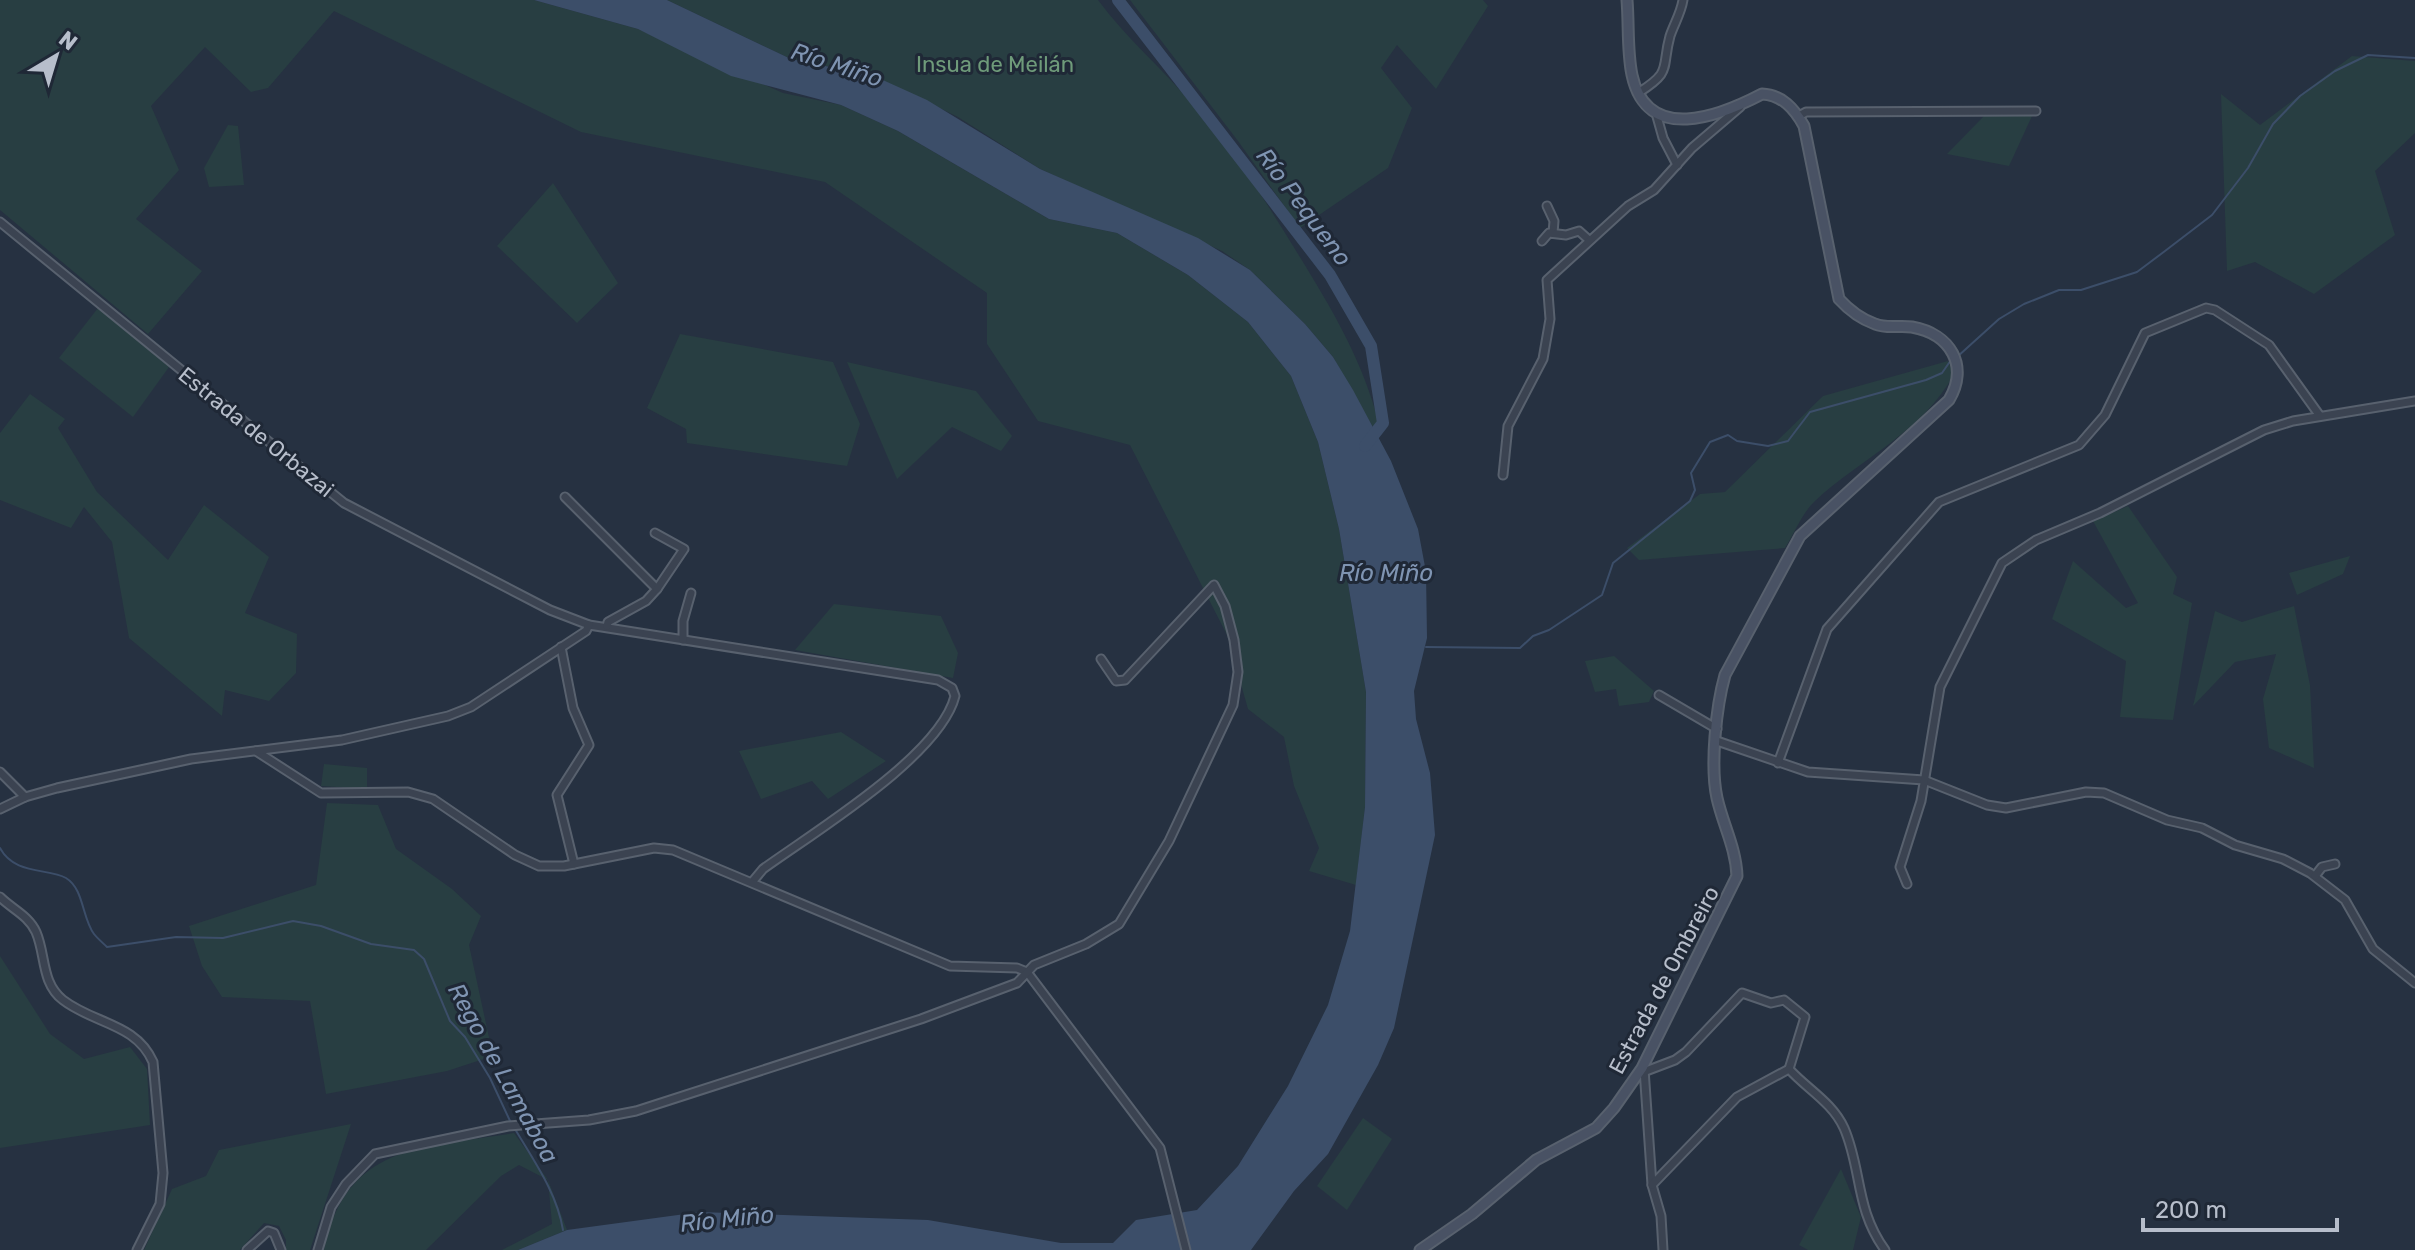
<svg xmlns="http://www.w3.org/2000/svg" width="2415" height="1250" viewBox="0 0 2415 1250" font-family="Rubik,sans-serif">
<rect width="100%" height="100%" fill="#263141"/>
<g fill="#283e42">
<polygon points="0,0 534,0 638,29 783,93 841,105 898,131 1049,219 1117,233 1188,275 1248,322 1291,376 1318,442 1339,529 1366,692 1365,807 1356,885 1309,871 1319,848 1294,786 1284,737 1248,709 1227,635 1130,445 1038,421 987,344 987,293 825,182 581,132 334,11 268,88 251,92 205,47 151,106 179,170 136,219 202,271 148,334 0,210"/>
<path d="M667 0H1098C1125 37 1162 68 1192 104 1233 150 1266 201 1298 254 1332 309 1363 361 1379 424L1374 429 1333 357 1305 324 1250 270 1222 251 1040 169 958 117 874 76 791 59Z"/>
<polygon points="1130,0 1483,0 1488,6 1436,89 1397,45 1381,68 1412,108 1388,168 1300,228 1238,141"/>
<polygon points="2352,56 2415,61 2415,133 2375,171 2395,235 2314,294 2255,262 2227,271 2221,94 2260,125"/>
<polygon points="1984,116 2032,116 2009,166 1947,154"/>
<polygon points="228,125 238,126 244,185 209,187 204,168"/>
<polygon points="553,183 618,283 577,323 497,246"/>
<polygon points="98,308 169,367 133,417 59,358"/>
<polygon points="680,334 833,362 860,424 847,466 687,443 686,429 647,408"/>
<path d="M1948 361 1954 374C1923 432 1861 458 1815 501 1802 513 1794 534 1785 548L1639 560 1627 548 1700 494 1725 492 1823 396Z"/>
<polygon points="847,362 976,391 1012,436 1001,451 952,427 897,479"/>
<polygon points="30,394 65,419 58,428 97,492 168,560 204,505 269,557 245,613 297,634 296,673 269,701 225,690 222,716 129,638 112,542 84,507 71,528 0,500 0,433"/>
<polygon points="2128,506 2177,577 2173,594 2192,603 2173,720 2120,717 2126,661 2052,619 2073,561 2126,608 2138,603 2093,521"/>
<polygon points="2350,556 2343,574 2297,595 2289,573"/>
<polygon points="834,604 941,616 958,653 953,678 795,650"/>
<polygon points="2294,606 2310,685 2314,768 2269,748 2263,699 2276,654 2235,662 2193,706 2215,611 2242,622"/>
<polygon points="1614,656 1654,691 1649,702 1619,706 1616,689 1595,692 1585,661"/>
<polygon points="841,732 886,761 828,799 812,781 761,799 739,751"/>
<polygon points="324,764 367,768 367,789 321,786"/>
<polygon points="327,803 378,805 396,849 452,889 481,916 469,945 493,1056 447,1071 326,1094 310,1001 222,997 202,966 189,926 316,885"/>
<polygon points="0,956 50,1034 84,1059 130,1047 147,1069 150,1125 0,1148"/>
<polygon points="1363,1118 1392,1139 1347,1210 1317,1186"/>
<polygon points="351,1124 310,1250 286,1250 286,1240 279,1226 264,1223 240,1250 144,1250 172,1189 206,1176 219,1150"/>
<path d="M514 1133 548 1180 567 1230 518 1250H502L552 1224 548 1180 519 1165 501 1176 426 1250H324C346 1142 425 1148 514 1133Z"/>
<polygon points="1841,1169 1861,1217 1853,1250 1808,1250 1799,1245"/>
</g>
<polygon fill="#3c4e69" points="534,0 667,0 791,59 874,76 927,100 1040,169 1198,238 1250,270 1305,324 1333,357 1353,390 1391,461 1418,529 1426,572 1427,638 1414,691 1416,719 1430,773 1435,835 1394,1028 1378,1065 1328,1154 1294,1191 1251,1250 518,1250 567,1230 700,1212 928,1220 1061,1243 1113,1243 1136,1220 1197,1210 1238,1166 1288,1086 1328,1005 1350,931 1365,807 1366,692 1339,529 1318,442 1291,376 1248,322 1188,275 1117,233 1049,219 898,131 841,105 731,76 638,29"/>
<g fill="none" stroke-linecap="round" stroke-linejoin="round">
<g stroke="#3c4e69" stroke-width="2">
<polyline points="1957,357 1999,319 2024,304 2059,290 2081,290 2137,272 2165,251 2212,215 2248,168 2273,124 2300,96 2335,71 2368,55 2415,58"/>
<polyline points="1426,647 1520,648 1533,636 1549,630 1602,595 1613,563 1690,501 1695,490 1691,473 1710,442 1728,435 1737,441 1768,446 1788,441 1810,412 1926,380 1942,373 1951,360"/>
<path d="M0 848C14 875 48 868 66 878 84 889 82 918 94 934 97 938 103 943 107 947L176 937 223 938 293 921 321 926 371 944 414 950 424 959 450 1021 465 1037 490 1078 511 1123"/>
<path d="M515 1129C534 1161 557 1193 563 1230"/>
</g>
<polyline stroke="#3c4e69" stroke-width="12" points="1118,0 1330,275 1371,346 1383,423 1365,446"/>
<g stroke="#58616e" stroke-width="11">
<g id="street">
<path d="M1638 93C1673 71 1661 69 1670 36 1674 24 1681 13 1683 0"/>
<polyline points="1656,113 1663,138 1677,165"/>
<polyline points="1799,116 1806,112 2036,111"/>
<polyline points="1547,206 1554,221 1553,233"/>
<path d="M0 222 344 503 550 610 589 625 938 680 952 688 955 696C940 756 814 832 763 869L753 881"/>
<polyline points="1542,241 1549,233 1566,235 1579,231 1589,240"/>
<polyline points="1503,475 1508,426 1543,359 1550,319 1547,280 1628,206 1654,190 1692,148 1740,107"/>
<polyline points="565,497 657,589 646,601 608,622 607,626"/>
<polyline points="655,533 684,549 657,589"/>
<polyline points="683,640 683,621 691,593"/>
<polyline points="561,647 573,708 589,745 557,795 574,864"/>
<polyline points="1659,695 1717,729"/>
<polyline points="1717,741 1808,772 1924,780 1987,805 2006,808 2086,792 2104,793 2167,820 2202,828 2235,845 2283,859 2310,873 2345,900 2373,949 2415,983"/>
<polyline points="256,751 321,793 408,792 433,799 515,855 539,866 564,866 654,848 673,850 950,966 1017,968 1027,972 1160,1148 1186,1250"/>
<polyline points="1778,763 1827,629 1939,502 2079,445 2105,415 2145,333 2206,308 2215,310 2269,345 2320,416"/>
<polyline points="0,772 25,797"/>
<polyline points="0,809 25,797 57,788 191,759 342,740 448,716 471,707 586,631 589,625"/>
<polyline points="2315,876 2322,867 2335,864"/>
<polyline points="1907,884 1900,867 1921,801 1940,687 2002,563 2036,540 2100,513 2264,430 2293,421 2415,401"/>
<path d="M0 897C12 909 29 916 36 932 46 955 41 983 63 1000 94 1024 136 1023 153 1062L163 1173 160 1204 137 1250"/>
<polyline points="1644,1069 1652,1185 1661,1216 1663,1250"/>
<polyline points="1646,1071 1675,1060 1686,1052 1742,993 1771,1003 1784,1000 1805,1017 1789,1069"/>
<path d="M1652 1185 1737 1097 1789 1069C1807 1089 1832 1102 1844 1128 1862 1169 1855 1209 1885 1250"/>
<polyline points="247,1250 268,1231 274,1233 281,1250"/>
<polyline points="318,1250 331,1207 346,1184 375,1154 508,1126 589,1120 636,1111 921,1019 1017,983 1034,965 1086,944 1119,924 1169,841 1233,705 1238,672 1234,640 1225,606 1214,585 1125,680 1116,681 1101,659"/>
</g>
</g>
<g stroke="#58616e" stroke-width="13">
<path id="secondary" d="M1420 1250 1472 1214 1536 1160 1596 1128 1614 1108 1642 1068 1737 876C1736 848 1723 825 1717 798 1710 766 1716 707 1725 675L1800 536 1949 400C1969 366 1951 334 1912 327 1899 325 1887 329 1875 324 1861 319 1849 310 1839 299L1804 126C1794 108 1782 95 1762 94 1720 116 1647 145 1632 75 1627 52 1629 24 1627 0"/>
</g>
<use href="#street" stroke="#3b4351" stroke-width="7"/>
<use href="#secondary" stroke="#495264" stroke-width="9"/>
</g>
<g text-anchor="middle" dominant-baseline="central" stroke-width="6" stroke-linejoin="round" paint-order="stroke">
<g font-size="22" fill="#6f9b7a" stroke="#1f2836">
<text x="995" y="64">Insua de Meilán</text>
</g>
<g font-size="22" fill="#b7becb" stroke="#1f2836">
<text transform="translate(256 432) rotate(39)">Estrada de Orbazai</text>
<text transform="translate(1664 980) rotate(-62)">Estrada de Ombreiro</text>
</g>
<g font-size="24" font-style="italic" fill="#7f94b2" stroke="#1f2836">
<text transform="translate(837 65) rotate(18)">Río Miño</text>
<text transform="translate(1304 207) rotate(53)">Río Pequeno</text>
<text x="1386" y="573">Río Miño</text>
<text transform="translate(503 1073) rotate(61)">Rego de Lamaboa</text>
<text transform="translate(727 1219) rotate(-6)">Río Miño</text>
</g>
</g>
<g transform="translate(56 56) rotate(38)" stroke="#1f2836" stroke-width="6" paint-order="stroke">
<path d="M0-6L14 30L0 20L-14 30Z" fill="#b7becb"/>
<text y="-12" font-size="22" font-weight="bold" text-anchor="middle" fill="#b7becb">N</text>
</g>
<path d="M2143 1218v12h194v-12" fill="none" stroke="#b7becb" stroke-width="4"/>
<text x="2155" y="1218" font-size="24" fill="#b7becb" stroke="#1f2836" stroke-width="6" paint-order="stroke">200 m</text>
</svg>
